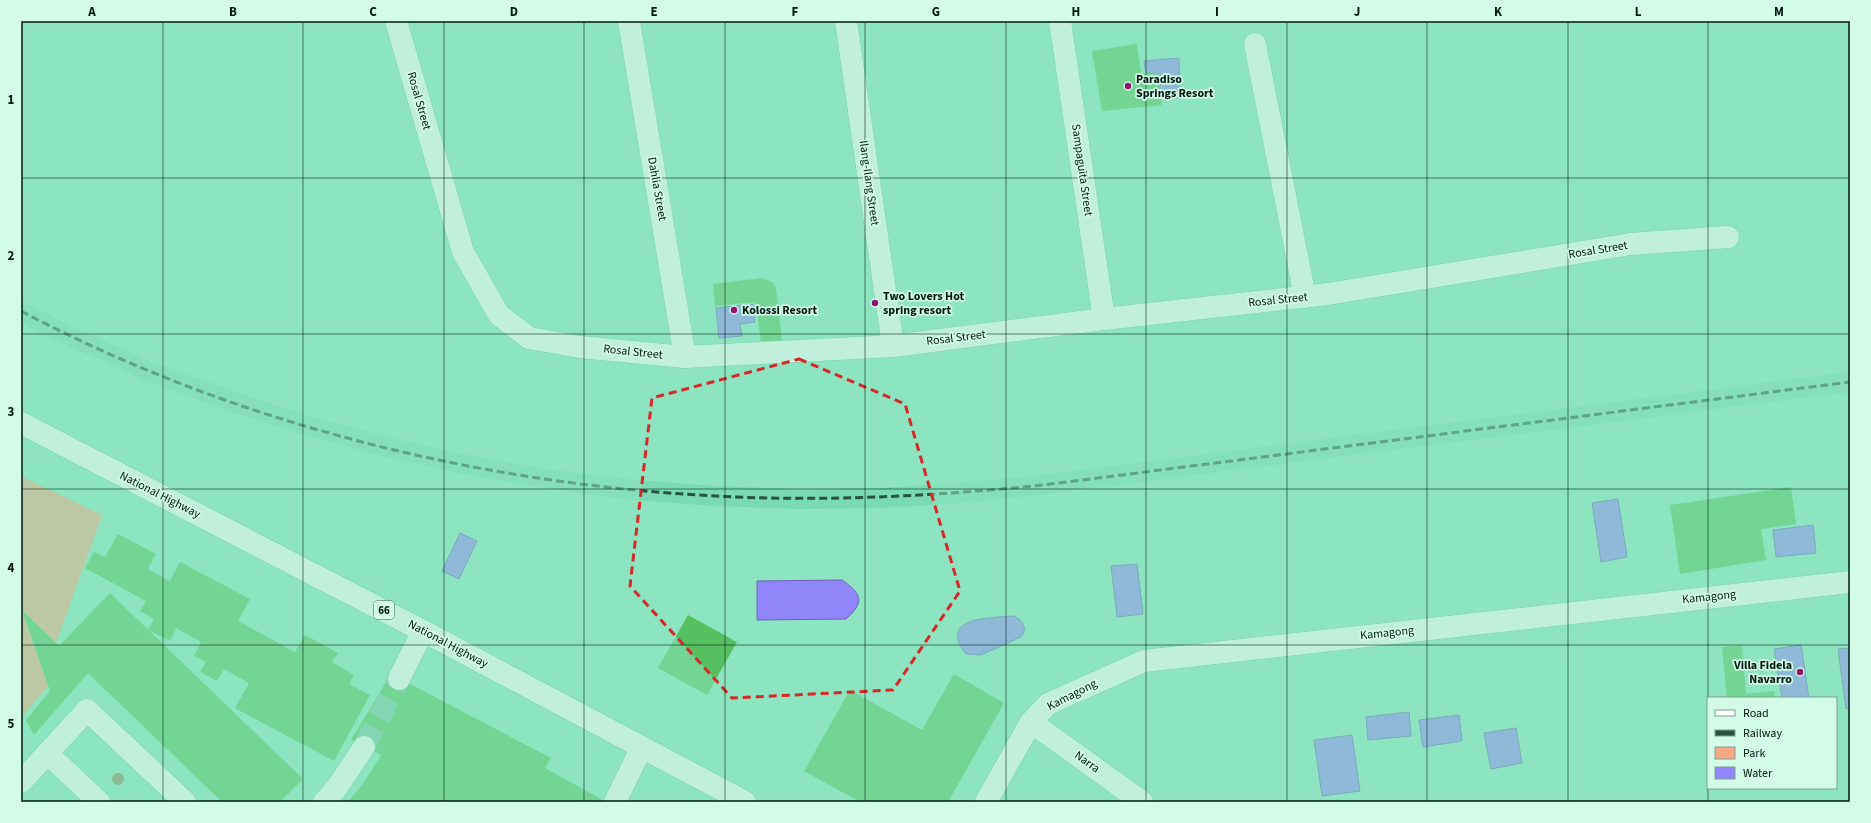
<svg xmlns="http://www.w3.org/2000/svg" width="1871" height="823" viewBox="0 0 1871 823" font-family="'Source Sans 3',sans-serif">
<rect width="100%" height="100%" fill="#8de4c0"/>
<polygon fill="#7adab3" points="21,300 79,330 155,363 233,391 311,417 391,438 472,456 553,470 635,480 716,486 798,489 880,488 961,483 1042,475 1850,372 1850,392 1045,494 963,503 880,508 798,509 715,506 633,500 551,489 469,475 386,457 305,435 225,410 147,381 70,347 21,323"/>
<polygon fill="#f7a781" points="21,476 102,515 56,643 22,611 48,686 21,718"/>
<g fill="#9186f9" stroke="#6665b3">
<polygon points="1179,58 1180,98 1160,98 1157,73 1146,73 1144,61"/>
<polygon points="753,304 755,322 740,324 742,336 719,338 716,308"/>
<polygon points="1618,499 1627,557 1601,562 1592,503"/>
<polygon points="1813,525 1816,553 1776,557 1773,530"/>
<polygon points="460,533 477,541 459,579 442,571"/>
<polygon points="1137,564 1143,614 1117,617 1111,566"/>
<path d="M842 580C862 594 865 602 846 619L757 620V581Z"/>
<path d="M1014 616C1023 621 1028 628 1021 637L981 655 966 654C937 617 989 618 1014 616Z"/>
<polygon points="1801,645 1809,698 1782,698 1774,649"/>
<polygon points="1850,648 1850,708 1846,709 1838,649"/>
<polygon points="1409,712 1411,736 1368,740 1366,717"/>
<polygon points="1459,715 1462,741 1423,747 1419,720"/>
<polygon points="1516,728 1522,763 1491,769 1484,733"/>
<polygon points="1352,735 1360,791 1322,796 1314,740"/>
</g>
<g fill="#56c061">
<polygon points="1137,44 1141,74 1157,73 1162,105 1102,111 1092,51"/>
<polygon points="762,278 773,283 776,288 782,340 761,342 756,305 754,302 715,306 713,284"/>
<polygon points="1791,487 1796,524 1761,529 1766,560 1680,574 1670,505"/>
<polygon points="118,534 156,554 148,569 170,581 180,562 250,599 238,621 295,652 305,635 338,653 332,662 354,675 349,684 370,695 334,761 235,708 249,683 224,669 217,681 200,672 206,662 194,656 201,642 176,628 170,641 148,630 154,619 140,611 146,601 85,568 94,552 105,557"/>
<polygon points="110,593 303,779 280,802 222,802 88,673 34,735 26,720 50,691 22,610 59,646"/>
<polygon points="688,615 737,642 707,695 658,668"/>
<polygon points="1742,645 1746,694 1774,691 1775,698 1727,698 1722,647"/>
<polygon points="391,674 551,758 545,768 606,802 348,802 363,784 381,755 351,740"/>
<polygon points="954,674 1004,703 948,802 860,802 804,771 850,690 922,730"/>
</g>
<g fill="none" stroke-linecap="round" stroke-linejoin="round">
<polyline stroke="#78c5a5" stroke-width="22" stroke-dasharray="22 11" stroke-linecap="butt" points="364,747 399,679"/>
<g stroke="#66bc9a" stroke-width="23">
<g id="minor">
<polyline points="396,21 463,252 499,315 529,338 580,347 685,357 893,346 1104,319 1328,294 1631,244 1728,237"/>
<polyline points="629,21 685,357"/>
<polyline points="846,21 893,346"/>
<polyline points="1060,21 1104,319"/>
<polyline points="1255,44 1305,297"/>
<polyline points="399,679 423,631"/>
<polyline points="1031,722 1142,802"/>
<polyline points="47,753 99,802"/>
<polyline points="21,782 87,710 185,802"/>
<polyline points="324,802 338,786 364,747"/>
<polyline points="615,802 642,747"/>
<polyline points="986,802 1031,722 1048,704 1144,661 1850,582"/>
</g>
</g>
<g stroke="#66bc9a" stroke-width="23">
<polyline id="major" points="21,423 423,631 745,802"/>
</g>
<use href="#minor" stroke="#fff" stroke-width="22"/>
<use href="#major" stroke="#fff" stroke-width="22"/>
<path stroke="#285242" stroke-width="3" stroke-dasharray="8 4" stroke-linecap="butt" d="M21 311C233 423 477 484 716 496 826 502 935 496 1043 485L1850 382"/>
</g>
<circle fill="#8b8860" cx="118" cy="779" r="6"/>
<path d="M0 0H1871V823H0ZM799 359 905 404 960 591 893 690 732 698 630 586 652 398Z" fill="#8de4c0" fill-opacity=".55" fill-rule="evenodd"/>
<path fill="none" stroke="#d62828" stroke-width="3" stroke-dasharray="8 5" stroke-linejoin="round" d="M799 359 905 404 960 591 893 690 732 698 630 586 652 398Z"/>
<path fill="none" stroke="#00180f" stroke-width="1" stroke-opacity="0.55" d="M163 21V802M303 21V802M444 21V802M584 21V802M725 21V802M865 21V802M1006 21V802M1146 21V802M1287 21V802M1427 21V802M1568 21V802M1708 21V698M21 178H1850M21 334H1850M21 489H1850M21 645H1850M1708 788V802"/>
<g fill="#94126b" stroke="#d2fbe8" stroke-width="1.5">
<circle cx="1128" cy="86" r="4"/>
<circle cx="875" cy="303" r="4"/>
<circle cx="734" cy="310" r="4"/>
<circle cx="1800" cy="672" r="4"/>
</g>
<g text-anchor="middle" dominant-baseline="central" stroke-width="3.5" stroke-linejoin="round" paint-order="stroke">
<rect fill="#d2fbe8" stroke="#3f5c50" stroke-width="1" x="374" y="601" width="20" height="18" rx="3"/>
<g font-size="11" font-weight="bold" fill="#00180f">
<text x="384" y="610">66</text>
</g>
<g font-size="12" font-weight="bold" fill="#00180f" stroke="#d2fbe8" text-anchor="start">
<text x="1136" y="79">Paradiso<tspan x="1136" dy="14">Springs Resort</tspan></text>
<text x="883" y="296">Two Lovers Hot<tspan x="883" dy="14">spring resort</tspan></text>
<text x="742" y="310">Kolossi Resort</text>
<text x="1792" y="665" text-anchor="end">Villa Fidela<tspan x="1792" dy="14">Navarro</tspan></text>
</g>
<g font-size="12" fill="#00180f" stroke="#d2fbe8">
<text transform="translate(419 101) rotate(74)">Rosal Street</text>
<text transform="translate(1082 170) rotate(82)">Sampaguita Street</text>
<text transform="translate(869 183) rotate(82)">Ilang-Ilang Street</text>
<text transform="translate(657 189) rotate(80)">Dahlia Street</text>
<text transform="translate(1598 250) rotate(-9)">Rosal Street</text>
<text transform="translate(1278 300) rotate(-6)">Rosal Street</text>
<text transform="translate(956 338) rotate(-7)">Rosal Street</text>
<text transform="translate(633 352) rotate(6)">Rosal Street</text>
<text transform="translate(160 495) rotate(27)">National Highway</text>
<text transform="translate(1709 597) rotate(-6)">Kamagong</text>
<text transform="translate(1387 633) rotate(-6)">Kamagong</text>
<text transform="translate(448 644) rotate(28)">National Highway</text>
<text transform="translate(1072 695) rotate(-27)">Kamagong</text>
<text transform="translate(1087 762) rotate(36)">Narra</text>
</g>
</g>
<rect width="1871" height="823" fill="none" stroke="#d2fbe8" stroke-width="44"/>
<rect x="1707" y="697" width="130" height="92" fill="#d2fbe8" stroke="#7ea091"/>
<rect x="1715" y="710" width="20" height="6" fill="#ffffff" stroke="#7ea091"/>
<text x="1743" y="717" font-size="12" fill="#00180f">Road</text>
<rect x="1715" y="730" width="20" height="6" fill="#285242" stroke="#7ea091"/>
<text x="1743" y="737" font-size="12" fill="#00180f">Railway</text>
<rect x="1715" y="747" width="20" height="12" fill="#f7a781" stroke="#7ea091"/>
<text x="1743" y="757" font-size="12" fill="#00180f">Park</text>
<rect x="1715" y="767" width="20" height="12" fill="#9186f9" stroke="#7ea091"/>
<text x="1743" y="777" font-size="12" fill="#00180f">Water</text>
<rect x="22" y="22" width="1827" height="779" fill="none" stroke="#00180f" stroke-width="1.5"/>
<g font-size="13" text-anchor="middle" font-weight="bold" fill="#00180f">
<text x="92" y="16">A</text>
<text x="233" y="16">B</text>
<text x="373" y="16">C</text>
<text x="514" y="16">D</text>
<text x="654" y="16">E</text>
<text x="795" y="16">F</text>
<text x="936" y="16">G</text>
<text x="1076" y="16">H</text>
<text x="1217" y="16">I</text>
<text x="1357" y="16">J</text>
<text x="1498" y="16">K</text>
<text x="1638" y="16">L</text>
<text x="1779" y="16">M</text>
<text x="11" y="104">1</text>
<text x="11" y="260">2</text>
<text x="11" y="416">3</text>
<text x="11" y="572">4</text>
<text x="11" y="728">5</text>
</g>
</svg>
